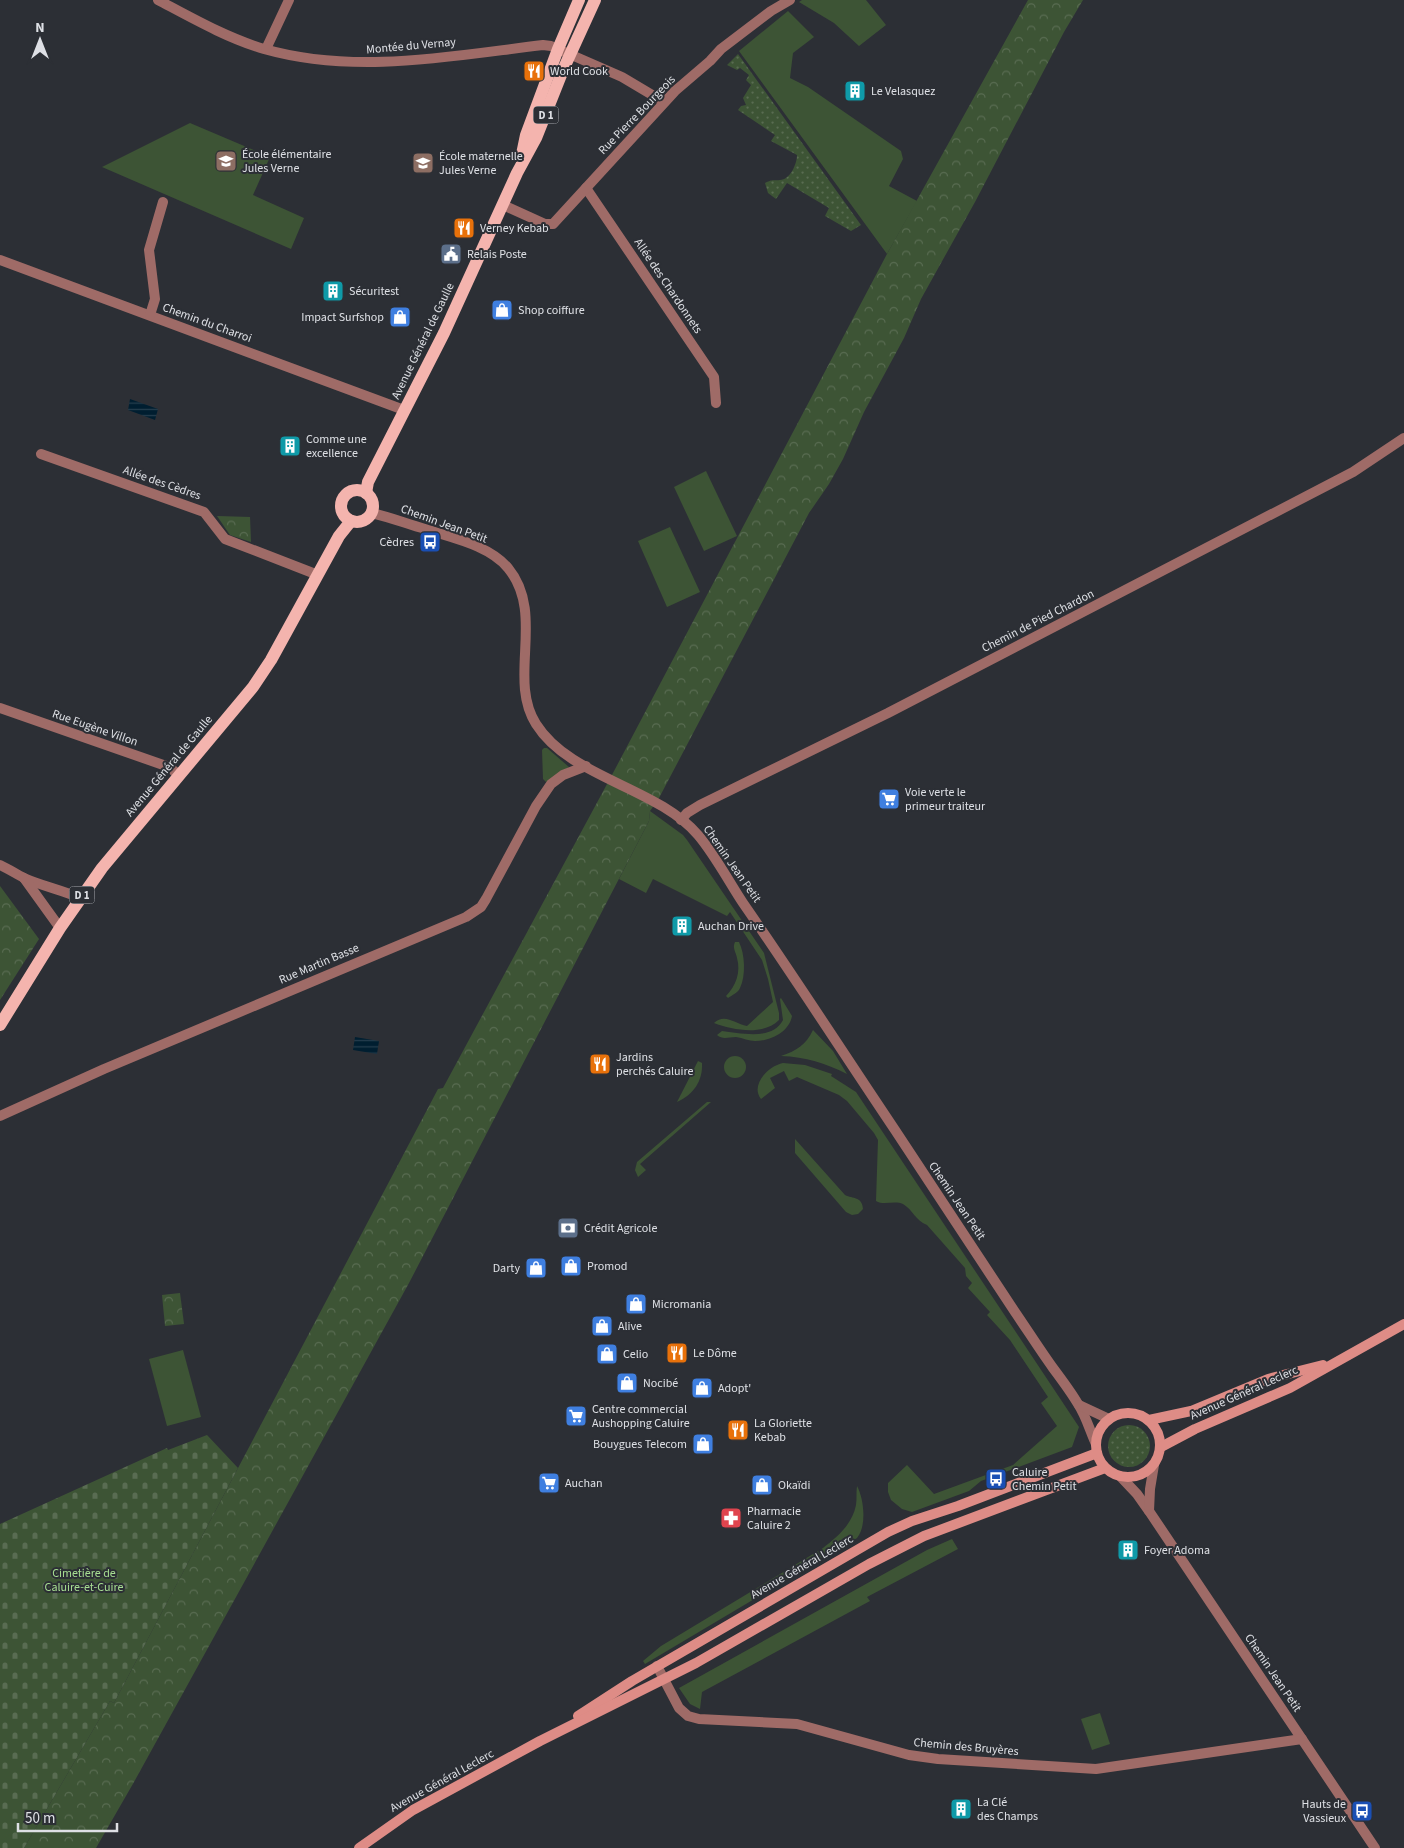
<svg xmlns="http://www.w3.org/2000/svg" width="1404" height="1848" viewBox="0 0 1404 1848" font-family="'Source Sans 3',sans-serif">
<defs>
<pattern id="forest-crowns" width="20" height="18" patternUnits="userSpaceOnUse" patternTransform="scale(1.25)"><rect width="20" height="18" fill="#3d5435"/><path d="M2 6a3 3 0 1 1 6 0M12 15a3 3 0 1 1 6 0" fill="none" stroke="#596c52"/></pattern>
<pattern id="cemetery-stones" width="16" height="16" patternUnits="userSpaceOnUse" patternTransform="scale(1.25)"><rect width="16" height="16" fill="#3d5435"/><path d="M2 7V4a2 2 0 0 1 4 0v3zM10 15v-3a2 2 0 0 1 4 0v3z" fill="#596c52"/></pattern>
<pattern id="garden-dots" width="8" height="8" patternUnits="userSpaceOnUse" patternTransform="scale(1.25)"><rect width="8" height="8" fill="#3d5435"/><path d="M2 2h.1M6 6h.1" fill="none" stroke="#596c52" stroke-width="1.8" stroke-linecap="round"/></pattern>
<pattern id="water-rules" width="6" height="5" patternUnits="userSpaceOnUse" patternTransform="scale(1.25)"><rect width="6" height="5" fill="#001e30"/><path d="M0 2.5h6" fill="none" stroke="#253e4e"/></pattern>
</defs>
<rect width="100%" height="100%" fill="#2c2f35"/>
<g fill="#3d5435">
<polygon points="802,0 866,0 886,25 859,46 834,23 799,2"/>
<polygon points="788,11 814,37 793,53 790,78 808,87 901,151 903,159 889,186 917,201 887,254 739,51"/>
<polygon points="190,123 270,157 253,195 304,218 291,249 102,167"/>
<polygon points="706,471 737,536 704,551 674,487"/>
<polygon points="670,527 700,592 667,607 638,541"/>
<polygon points="544,748 547,748 569,767 546,782 543,779 542,750"/>
<path d="M650 811 683 835 687 840 764 953 779 1013V1020C763 1036 733 1030 714 1023 725 1013 735 1024 747 1026L773 1002 768 979 762 960 730 912 727 916 653 879 646 893 619 879 649 821Z"/>
<path d="M735 942H739C745 954 746 976 740 988 738 993 732 995 728 998L726 996C736 986 741 972 737 958 736 952 732 948 735 942Z"/>
<path d="M781 998 792 1016C789 1032 771 1041 755 1041 749 1041 743 1038 736 1037 728 1037 723 1040 717 1035L722 1031C741 1033 772 1041 783 1020L780 999Z"/>
<path d="M813 1030 833 1051 847 1074C825 1063 806 1057 781 1056 796 1051 806 1045 813 1030Z"/>
<circle cx="735" cy="1067" r="11"/>
<path d="M698 1061 702 1063C703 1081 693 1095 677 1102Z"/>
<path d="M783 1063 805 1065 832 1074 831 1076 856 1092 1079 1427 1072 1447 981 1481 969 1491 912 1512 902 1509 891 1500 888 1492V1483L907 1465 934 1494 1013 1465 1057 1426 1041 1403 1048 1397 1010 1340 987 1315 990 1312 968 1288 972 1283 966 1276 965 1268 927 1225C915 1220 913 1210 903 1204 894 1200 884 1206 876 1201L878 1140 874 1133 847 1101 839 1095 797 1077 789 1081 784 1071 770 1078 775 1088 761 1099C750 1085 768 1066 783 1063Z"/>
<polygon points="707,1102 711,1102 640,1164 646,1170 638,1177 635,1170 637,1162"/>
<path d="M795 1139 845 1195C853 1199 862 1196 863 1209L858 1214 852 1215 846 1212 795 1153Z"/>
<polygon points="183,1350 201,1417 167,1426 149,1359"/>
<path d="M857 1486C864 1499 867 1526 857 1538L645 1664 643 1661 661 1646 823 1548C837 1537 852 1525 856 1505 857 1499 856 1492 857 1486Z"/>
<polygon points="952,1539 958,1549 867,1597 870,1601 702,1692 700,1709 690,1704 679,1688 927,1550"/>
<polygon points="1100,1713 1110,1744 1092,1750 1081,1719"/>
</g>
<g fill="url(#forest-crowns)">
<polygon points="1028,0 1083,0 1064,32 975,202 921,299 904,338 864,412 843,459 829,484 809,513 659,798 650,811 649,821 409,1283 134,1782 96,1848 24,1848 110,1701 114,1703 438,1089 443,1088 613,773 887,254"/>
<polygon points="217,516 250,517 251,542 230,535"/>
<polygon points="0,886 39,939 0,1000"/>
<polygon points="180,1293 184,1324 165,1326 162,1295"/>
</g>
<polygon fill="url(#cemetery-stones)" points="207,1435 238,1468 114,1703 110,1701 24,1848 0,1848 0,1524 167,1448 168,1450"/>
<g fill="url(#garden-dots)">
<path d="M738 54 861 225 851 231 825 216 829 208 787 183 776 199 768 193 765 183C773 179 772 181 780 180 790 180 797 164 797 155L771 141 775 135 738 110 741 106 746 105 743 98 751 85 746 80 749 75 740 68 737 70 727 65Z"/>
<circle cx="1129" cy="1446" r="21"/>
</g>
<g fill="url(#water-rules)">
<polygon points="130,399 158,409 155,420 128,410"/>
<polygon points="355,1037 379,1041 377,1054 353,1050"/>
</g>
<g fill="none" stroke-linecap="round" stroke-linejoin="round">
<g stroke="#9f6b67" stroke-width="10">
<path d="M158 0C192 18 227 38 264 49 356 75 451 56 543 45L551 46 622 77 664 102"/>
<polyline points="266,49 289,0"/>
<polyline points="586,188 714,377 716,403"/>
<polyline points="503,205 545,224 553,224 675,91 710,61 721,49 771,11 790,0"/>
<polyline points="0,260 404,410"/>
<polyline points="150,315 155,299 149,250 163,202"/>
<polyline points="41,454 204,512 225,539 318,575"/>
<path d="M371 513C390 517 407 524 425 529 452 538 489 545 508 568 546 614 507 679 536 724 570 778 657 787 698 835 715 855 729 882 743 903 795 978 844 1054 895 1130 935 1191 975 1251 1015 1312 1028 1331 1040 1350 1053 1368 1062 1380 1071 1392 1078 1404 1086 1416 1090 1431 1096 1444"/>
<polyline points="0,708 169,767 179,775"/>
<polyline points="681,820 687,813 700,805 888,713 1353,472 1404,438"/>
<path d="M0 865C9 869 16 874 24 878 42 886 62 890 80 898"/>
<polyline points="24,878 60,928"/>
<polyline points="0,1116 104,1069 466,917 481,907 486,899 536,806 551,784 563,775 586,766"/>
<polyline points="1079,1405 1109,1419"/>
<polyline points="1120,1476 1137,1494 1149,1511 1375,1848"/>
<polyline points="1149,1511 1150,1489 1154,1465"/>
<polyline points="657,1666 679,1708 688,1716 699,1719 797,1724 909,1755 938,1759 1096,1769 1302,1739"/>
</g>
<g stroke="#de8c86" stroke-width="10">
<circle cx="1128" cy="1445" r="32"/>
<polyline points="1149,1420 1191,1411 1268,1379 1323,1365"/>
<polyline points="1161,1447 1195,1429 1290,1388 1404,1324"/>
<polyline points="578,1716 632,1681 888,1532 912,1521 958,1506 1097,1453"/>
<polyline points="359,1848 413,1810 540,1741 696,1663 869,1564 924,1536 1105,1468"/>
</g>
<g stroke="#f4b4ae" stroke-width="12">
<polyline points="521,159 526,135 558,49 579,0"/>
<circle cx="357" cy="506" r="16"/>
<polyline points="366,493 368,482 444,333 517,173 536,138 563,70 595,0"/>
<polyline points="0,1025 60,928 102,868 253,687 271,660 339,536 351,521"/>
</g>
</g>
<defs>
<g id="restaurant-square" transform="scale(1.125)"><rect x="-9" y="-9" width="18" height="18" rx="4" fill="#e8710a" stroke="#2c2f35"/><path d="M-5-6h1v4h1v-4h1v4h1v-4h1v5L-1.5 .5V6h-2V.5L-5-1ZM5-6V6H3V1.5H1.5Q1.5-4 5-6Z" fill="#fff"/></g>
<g id="building-square" transform="scale(1.125)"><rect x="-9" y="-9" width="18" height="18" rx="4" fill="#0f9aa8" stroke="#2c2f35"/><path d="M-4-6H4V6H1V3H-1V6H-4ZM-2.5-4.3h1.7v1.8h-1.7ZM.8-4.3h1.7v1.8H.8ZM-2.5-1h1.7V.8h-1.7ZM.8-1h1.7V.8H.8Z" fill="#fff"/></g>
<g id="school-square" transform="scale(1.125)"><rect x="-9" y="-9" width="18" height="18" rx="4" fill="#8d6e63" stroke="#2c2f35"/><path d="M0-5L7-2L0 1L-7-2ZM-4 1L0 2.5L4 1V4Q0 6-4 4Z" fill="#fff"/></g>
<g id="civic-square" transform="scale(1.125)"><rect x="-9" y="-9" width="18" height="18" rx="4" fill="#5c6f8a" stroke="#2c2f35"/><path d="M-.6-6.5H3V-4.5H.6V-3L4-1V1h2V6H-6V1h2V-1L-.6-3ZM-1.2 2.5V6h2.4V2.5Z" fill="#fff"/></g>
<g id="shop-square" transform="scale(1.125)"><rect x="-9" y="-9" width="18" height="18" rx="4" fill="#3f7fe0" stroke="#2c2f35"/><path d="M-5-2.5h2.3a2.7 3.5 0 0 1 5.4 0H5L5.5 6h-11ZM-1.5-2.5h3a1.5 2.3 0 0 0-3 0Z" fill="#fff"/></g>
<g id="bus-square" transform="scale(1.125)"><rect x="-9" y="-9" width="18" height="18" rx="4" fill="#1a4fb4" stroke="#2c2f35"/><path d="M-5-6H5V4H4V6H2V4H-2V6H-4V4H-5ZM-3.5-4V0h7V-4ZM-3.5 1.2v1.5H-2V1.2ZM2 1.2v1.5H3.5V1.2Z" fill="#fff"/></g>
<g id="supermarket-square" transform="scale(1.125)"><rect x="-9" y="-9" width="18" height="18" rx="4" fill="#3f7fe0" stroke="#2c2f35"/><path d="M-6-5.5h2.5l.6 2H6L4.5 2H-2.5L-4.4-4H-6ZM-1.5 3.2a1.3 1.3 0 1 0 .1 0ZM3 3.2a1.3 1.3 0 1 0 .1 0Z" fill="#fff"/></g>
<g id="bank-square" transform="scale(1.125)"><rect x="-9" y="-9" width="18" height="18" rx="4" fill="#5c6f8a" stroke="#2c2f35"/><path d="M-6-4H6V4H-6ZM0-2.3a2.3 2.3 0 1 0 0 4.6a2.3 2.3 0 1 0 0-4.6Z" fill="#fff"/></g>
<g id="pharmacy-square" transform="scale(1.125)"><rect x="-9" y="-9" width="18" height="18" rx="4" fill="#e0444e" stroke="#2c2f35"/><path d="M-2-6h4v4h4v4h-4v4h-4v-4h-4v-4h4Z" fill="#fff"/></g>
</defs>
<g fill-rule="evenodd">
<use href="#restaurant-square" x="534" y="71"/>
<use href="#building-square" x="855" y="91"/>
<use href="#school-square" x="226" y="161"/>
<use href="#school-square" x="423" y="163"/>
<use href="#restaurant-square" x="464" y="228"/>
<use href="#civic-square" x="451" y="254"/>
<use href="#building-square" x="333" y="291"/>
<use href="#shop-square" x="502" y="310"/>
<use href="#shop-square" x="400" y="317"/>
<use href="#building-square" x="290" y="446"/>
<use href="#bus-square" x="430" y="542"/>
<use href="#supermarket-square" x="889" y="799"/>
<use href="#building-square" x="682" y="926"/>
<use href="#restaurant-square" x="600" y="1064"/>
<use href="#bank-square" x="568" y="1228"/>
<use href="#shop-square" x="571" y="1266"/>
<use href="#shop-square" x="536" y="1268"/>
<use href="#shop-square" x="636" y="1304"/>
<use href="#shop-square" x="602" y="1326"/>
<use href="#restaurant-square" x="677" y="1353"/>
<use href="#shop-square" x="607" y="1354"/>
<use href="#shop-square" x="627" y="1383"/>
<use href="#shop-square" x="702" y="1388"/>
<use href="#supermarket-square" x="576" y="1416"/>
<use href="#restaurant-square" x="738" y="1430"/>
<use href="#shop-square" x="703" y="1444"/>
<use href="#bus-square" x="996" y="1479"/>
<use href="#supermarket-square" x="549" y="1483"/>
<use href="#shop-square" x="762" y="1485"/>
<use href="#pharmacy-square" x="731" y="1518"/>
<use href="#building-square" x="1128" y="1550"/>
<use href="#building-square" x="961" y="1809"/>
<use href="#bus-square" x="1362" y="1811"/>
</g>
<g text-anchor="middle" dominant-baseline="central" stroke-width="4" stroke-linejoin="round" paint-order="stroke">
<g fill="#2c2f35" stroke="#a9abb0" stroke-width="1">
<rect x="533.5" y="106.5" width="25" height="17" rx="4"/>
<rect x="69.5" y="886.5" width="25" height="17" rx="4"/>
</g>
<g font-size="11" font-weight="bold" fill="#dee0e5">
<text x="546" y="115">D 1</text>
<text x="82" y="895">D 1</text>
</g>
<g font-size="12" fill="#dee0e5" stroke="#2c2f35">
<text transform="translate(411 46) rotate(-5)">Montée du Vernay</text>
<text transform="translate(637 115) rotate(-46)">Rue Pierre Bourgeois</text>
<text transform="translate(668 286) rotate(56)">Allée des Chardonnets</text>
<text transform="translate(207 323) rotate(20)">Chemin du Charroi</text>
<text transform="translate(423 341) rotate(-64)">Avenue Général de Gaulle</text>
<text transform="translate(162 483) rotate(19)">Allée des Cèdres</text>
<text transform="translate(444 524) rotate(20)">Chemin Jean Petit</text>
<text transform="translate(1038 621) rotate(-27)">Chemin de Pied Chardon</text>
<text transform="translate(95 728) rotate(19)">Rue Eugène Villon</text>
<text transform="translate(169 766) rotate(-50)">Avenue Général de Gaulle</text>
<text transform="translate(732 864) rotate(55)">Chemin Jean Petit</text>
<text transform="translate(319 964) rotate(-23)">Rue Martin Basse</text>
<text transform="translate(957 1201) rotate(56)">Chemin Jean Petit</text>
<text transform="translate(1244 1393) rotate(-24)">Avenue Général Leclerc</text>
<text transform="translate(802 1567) rotate(-30)">Avenue Général Leclerc</text>
<text transform="translate(1273 1673) rotate(56)">Chemin Jean Petit</text>
<text transform="translate(966 1747) rotate(5)">Chemin des Bruyères</text>
<text transform="translate(442 1781) rotate(-29)">Avenue Général Leclerc</text>
</g>
<g font-size="12" fill="#dee0e5" stroke="#2c2f35" text-anchor="start">
<text x="550" y="71">World Cook</text>
<text x="871" y="91">Le Velasquez</text>
<text x="242" y="154">École élémentaire<tspan x="242" dy="14">Jules Verne</tspan></text>
<text x="439" y="156">École maternelle<tspan x="439" dy="14">Jules Verne</tspan></text>
<text x="480" y="228">Verney Kebab</text>
<text x="467" y="254">Relais Poste</text>
<text x="349" y="291">Sécuritest</text>
<text x="518" y="310">Shop coiffure</text>
<text x="384" y="317" text-anchor="end">Impact Surfshop</text>
<text x="306" y="439">Comme une<tspan x="306" dy="14">excellence</tspan></text>
<text x="414" y="542" text-anchor="end">Cèdres</text>
<text x="905" y="792">Voie verte le<tspan x="905" dy="14">primeur traiteur</tspan></text>
<text x="698" y="926">Auchan Drive</text>
<text x="616" y="1057">Jardins<tspan x="616" dy="14">perchés Caluire</tspan></text>
<text x="584" y="1228">Crédit Agricole</text>
<text x="587" y="1266">Promod</text>
<text x="520" y="1268" text-anchor="end">Darty</text>
<text x="652" y="1304">Micromania</text>
<text x="618" y="1326">Alive</text>
<text x="693" y="1353">Le Dôme</text>
<text x="623" y="1354">Celio</text>
<text x="643" y="1383">Nocibé</text>
<text x="718" y="1388">Adopt'</text>
<text x="592" y="1409">Centre commercial<tspan x="592" dy="14">Aushopping Caluire</tspan></text>
<text x="754" y="1423">La Gloriette<tspan x="754" dy="14">Kebab</tspan></text>
<text x="687" y="1444" text-anchor="end">Bouygues Telecom</text>
<text x="1012" y="1472">Caluire<tspan x="1012" dy="14">Chemin Petit</tspan></text>
<text x="565" y="1483">Auchan</text>
<text x="778" y="1485">Okaïdi</text>
<text x="747" y="1511">Pharmacie<tspan x="747" dy="14">Caluire 2</tspan></text>
<text x="1144" y="1550">Foyer Adoma</text>
<text x="977" y="1802">La Clé<tspan x="977" dy="14">des Champs</tspan></text>
<text x="1346" y="1804" text-anchor="end">Hauts de<tspan x="1346" dy="14">Vassieux</tspan></text>
</g>
<g font-size="12" fill="#a7de92" stroke="#2c2f35">
<text x="84" y="1573">Cimetière de<tspan x="84" dy="14">Caluire-et-Cuire</tspan></text>
</g>
</g>
<g transform="translate(40 40)" stroke="#2c2f35" stroke-width="4" paint-order="stroke">
<path d="M0-4L9 19L0 12L-9 19Z" fill="#dee0e5"/>
<text y="-8" font-size="14" font-weight="bold" text-anchor="middle" fill="#dee0e5">N</text>
</g>
<path d="M18 1823v8h99v-8" fill="none" stroke="#dee0e5" stroke-width="2.5"/>
<text x="25" y="1823" font-size="15" fill="#dee0e5" stroke="#2c2f35" stroke-width="4" paint-order="stroke">50 m</text>
</svg>
